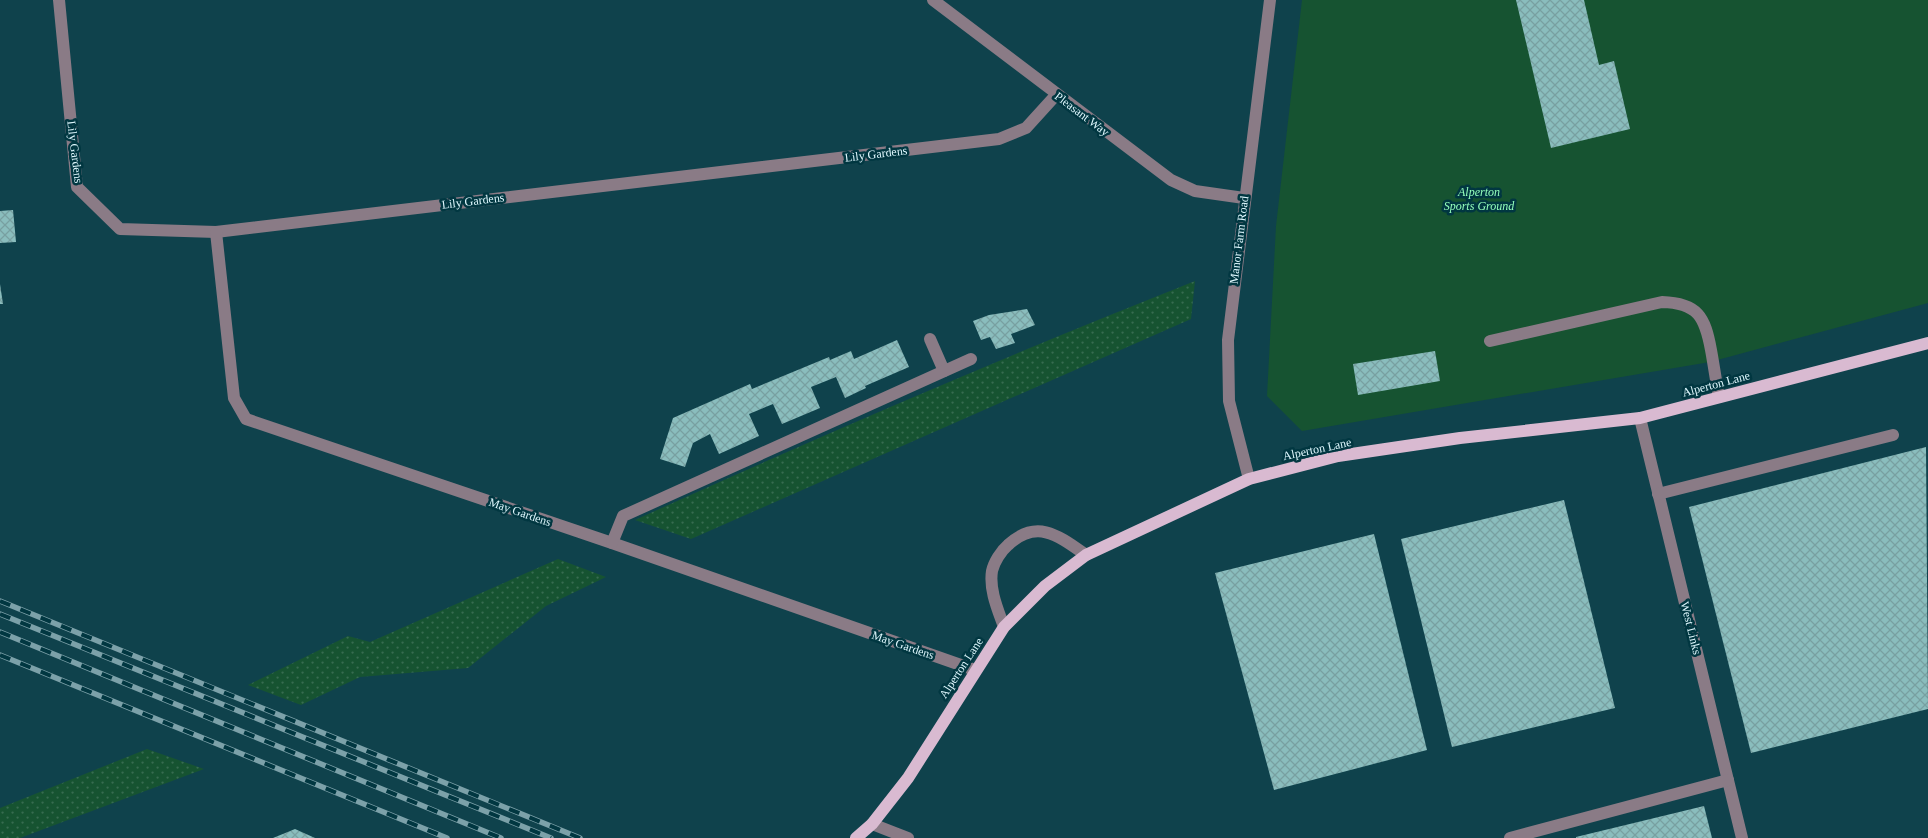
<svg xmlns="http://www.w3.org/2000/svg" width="1928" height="838" viewBox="0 0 1928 838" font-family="Georgia,serif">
<defs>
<pattern id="grass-dots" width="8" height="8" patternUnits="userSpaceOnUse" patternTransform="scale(1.25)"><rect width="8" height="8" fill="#165331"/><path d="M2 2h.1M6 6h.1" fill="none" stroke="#376c50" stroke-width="1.8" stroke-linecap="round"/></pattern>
<pattern id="building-cross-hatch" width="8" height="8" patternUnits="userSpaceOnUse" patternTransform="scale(1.25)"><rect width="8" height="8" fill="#8abdbd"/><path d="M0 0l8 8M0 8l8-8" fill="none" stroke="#78a0a1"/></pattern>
</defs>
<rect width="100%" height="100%" fill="#0f424c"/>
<g fill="url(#grass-dots)">
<path d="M1195 281 1191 319 691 539 635 520C820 436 1006 356 1195 281Z"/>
<polygon points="558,559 606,577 546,606 468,668 360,677 301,705 248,685 348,636 370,642"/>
<polygon points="147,749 204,769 20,838 0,838 0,808"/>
</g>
<polygon fill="#165331" points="1302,0 1928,0 1928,303 1710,362 1302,431 1267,396 1276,226"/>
<g fill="url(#building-cross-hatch)">
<polygon points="1516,0 1584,0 1599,65 1614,61 1630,129 1551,148"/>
<polygon points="13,210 16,242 0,243 0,211"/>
<polygon points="0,284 3,304 0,304"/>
<polygon points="1027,309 1035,325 1011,334 1015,343 996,349 990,337 981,340 973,321 989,315"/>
<polygon points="897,340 909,367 865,386 866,388 845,398 836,377 811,387 820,408 782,424 773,404 749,414 759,436 719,454 710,434 693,443 685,467 660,459 673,418 750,384 752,389 829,357 830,360 851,351 854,359"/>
<polygon points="1435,351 1440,381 1358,395 1353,364"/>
<polygon points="1926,447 1928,709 1751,753 1689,507"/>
<polygon points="1564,500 1615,708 1452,747 1401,539"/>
<polygon points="1374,534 1427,750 1274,790 1215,573"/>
<polygon points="1704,806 1712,838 1576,838 1576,837"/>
<polygon points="295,829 315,838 273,838"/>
</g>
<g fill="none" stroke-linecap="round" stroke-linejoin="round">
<g stroke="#8a7b86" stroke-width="12">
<polyline points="59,0 77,187 120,229 216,232 999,139 1026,128 1056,95"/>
<polyline points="933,0 1171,180 1195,191 1244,198"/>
<polyline points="216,232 234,398 246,419 612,543 975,670"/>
<polyline points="930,339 944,371"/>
<path d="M1490 341 1662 302C1698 303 1705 317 1711 350 1714 366 1716 382 1719 397"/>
<polyline points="1640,418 1742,838"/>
<polyline points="1249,479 1229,401 1228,340 1270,0"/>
<polyline points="1658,494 1893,435"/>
<polyline points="612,543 623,516 971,359"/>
<path d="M1004 627C998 610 989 590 992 571 994 562 1001 551 1008 545 1037 518 1059 536 1086 555"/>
<polyline points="872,824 908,838"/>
<polyline points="1510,838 1728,780"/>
</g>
<polyline stroke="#d9bad1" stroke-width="12" points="856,838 872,824 908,778 1004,627 1045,586 1086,555 1249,479 1338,456 1460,438 1640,418 1928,343"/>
<g stroke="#7ca1a9" stroke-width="5.5">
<g id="rail">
<polyline points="0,601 580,838"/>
<polyline points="0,614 551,838"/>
<polyline points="0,632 501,838"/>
<polyline points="0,655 447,838"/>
</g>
</g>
<use href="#rail" stroke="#013741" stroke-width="4" stroke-dasharray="11" stroke-linecap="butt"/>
</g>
<g text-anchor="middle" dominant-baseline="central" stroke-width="5" stroke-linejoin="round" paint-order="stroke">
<g font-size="12" fill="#def7fd" stroke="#013741">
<text transform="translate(1082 114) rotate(37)">Pleasant Way</text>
<text transform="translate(75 152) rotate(83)">Lily Gardens</text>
<text transform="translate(876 154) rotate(-7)">Lily Gardens</text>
<text transform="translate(473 201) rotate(-7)">Lily Gardens</text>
<text transform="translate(1239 240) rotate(-83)">Manor Farm Road</text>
<text transform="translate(1716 384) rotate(-15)">Alperton Lane</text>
<text transform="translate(1317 449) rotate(-12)">Alperton Lane</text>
<text transform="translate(520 512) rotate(19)">May Gardens</text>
<text transform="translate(1691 628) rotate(76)">West Links</text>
<text transform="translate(903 645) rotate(19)">May Gardens</text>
<text transform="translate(961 668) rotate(-57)">Alperton Lane</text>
</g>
<g font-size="12" font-style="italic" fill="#94febb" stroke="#013741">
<text x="1479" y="192">Alperton<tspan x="1479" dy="14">Sports Ground</tspan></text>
</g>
</g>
</svg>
